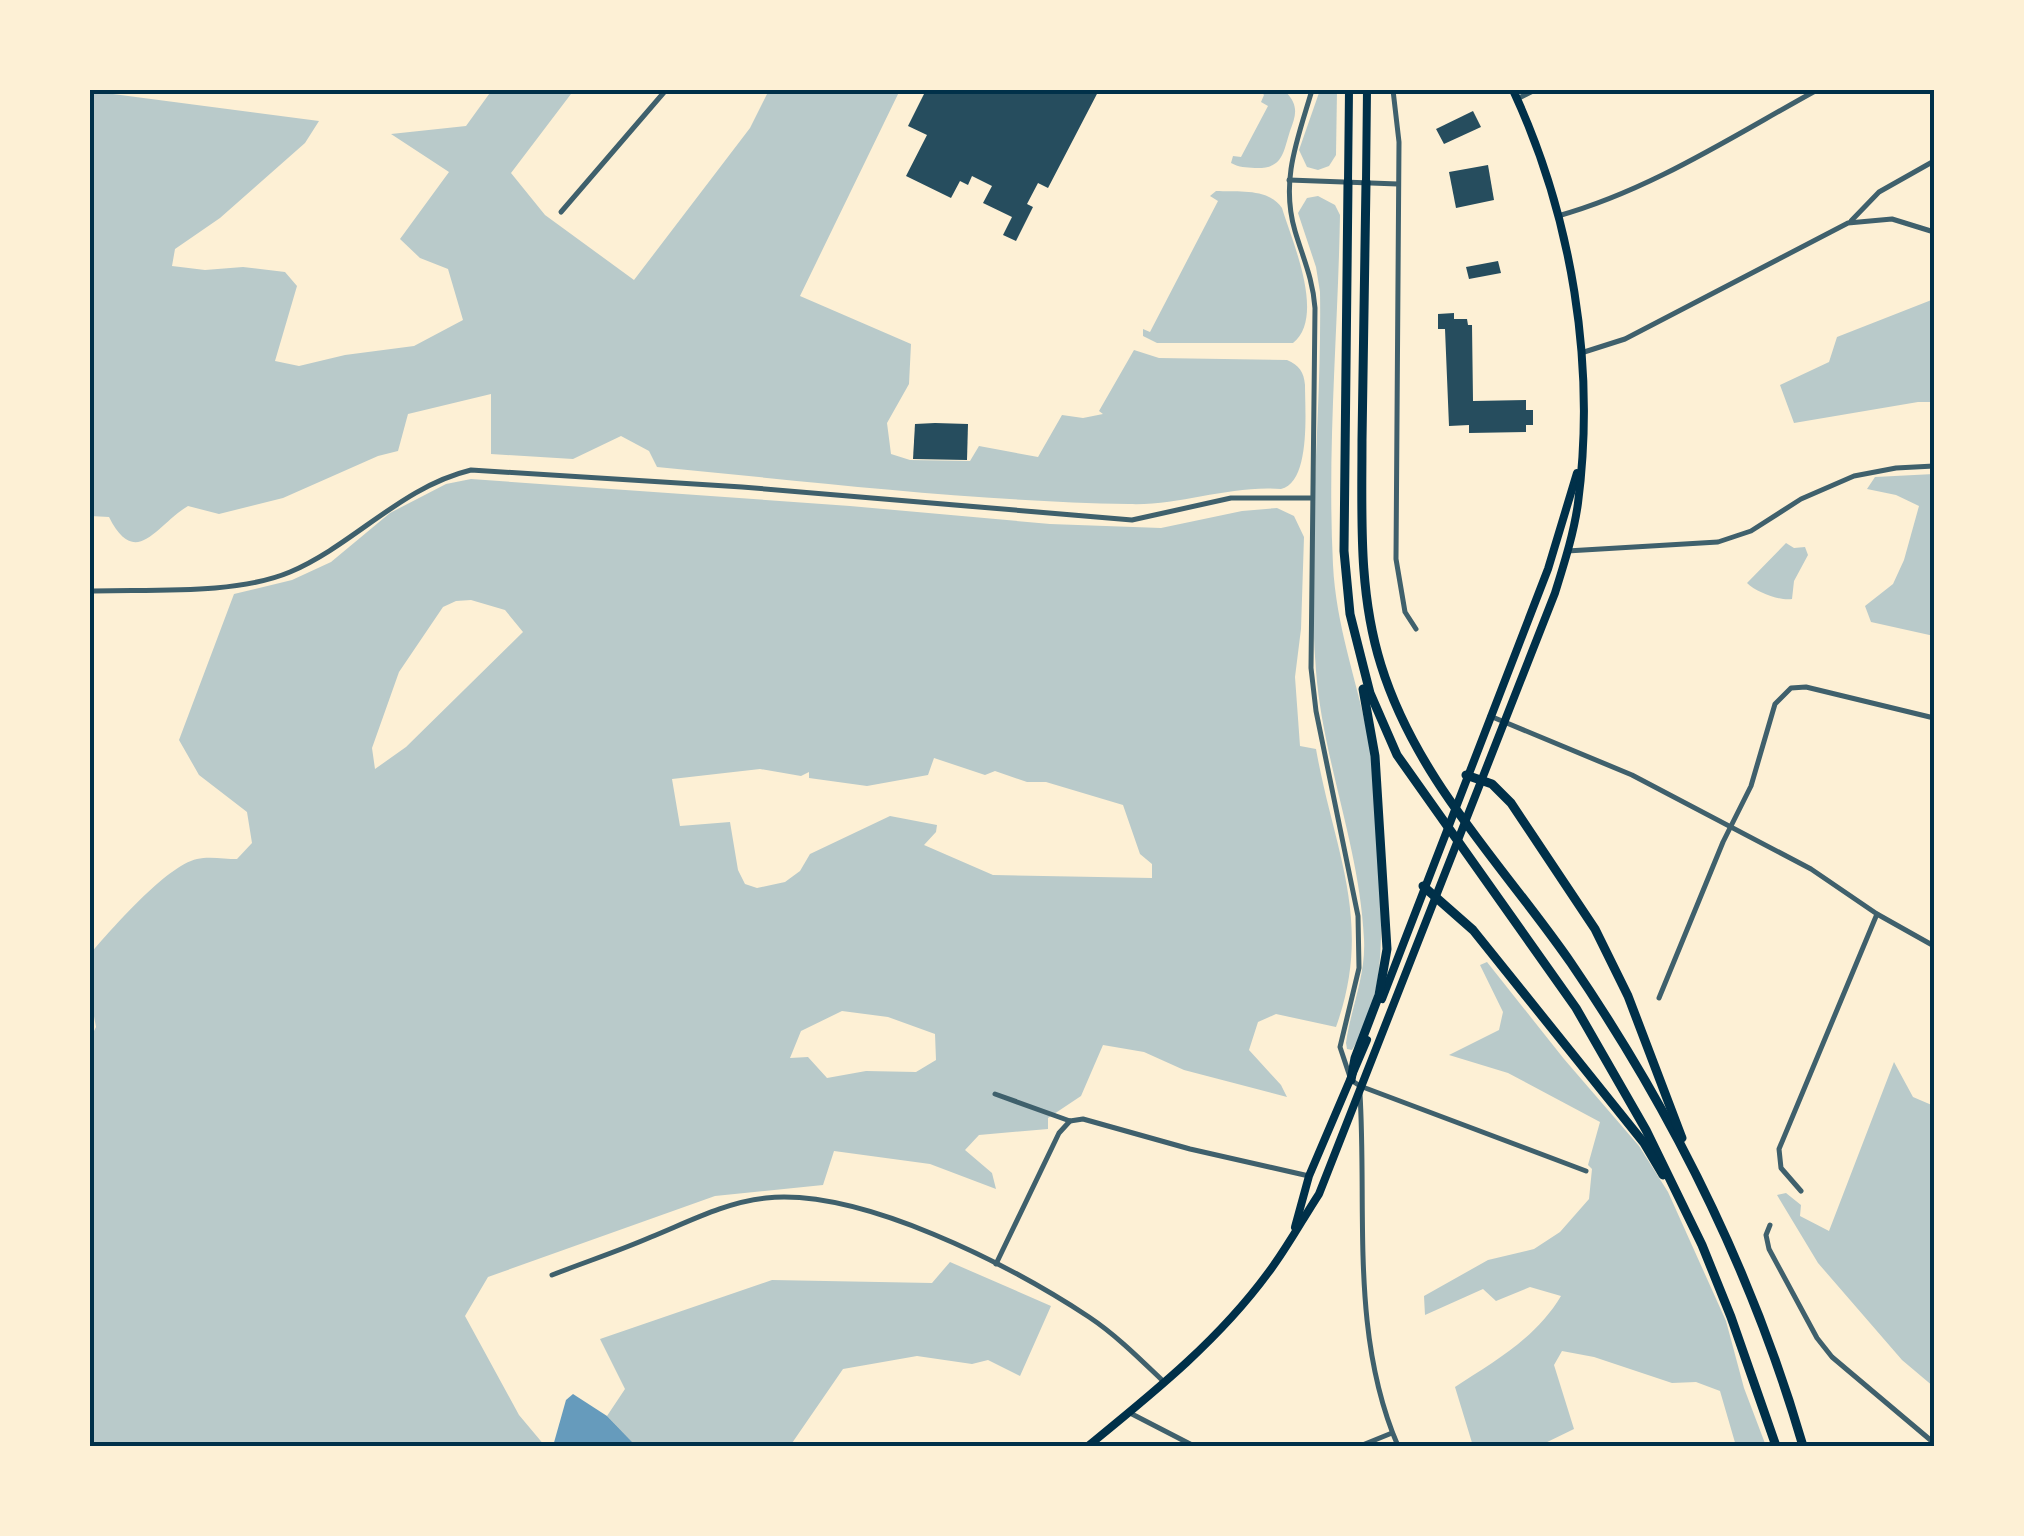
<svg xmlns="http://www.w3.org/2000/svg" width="2024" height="1536" viewBox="0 0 2024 1536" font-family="'Source Sans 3',sans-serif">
<rect width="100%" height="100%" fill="#fdf0d5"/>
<g fill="#b9caca" fill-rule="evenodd">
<path d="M492 90H574L511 173 545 215 634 280 750 128 769 90H900L800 296 911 344 909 384 887 423 891 454 910 460 970 461 979 446 1038 457 1062 415 1083 418 1103 414 1099 411 1134 350 1159 358 1287 360C1299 365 1304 372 1305 385 1305 411 1311 482 1281 489 1229 485 1180 506 1129 504 971 501 814 482 657 467L649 451 621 436 573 459 491 454V394L408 414 398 451 378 456 283 498 219 514 188 506C157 524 136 571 109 517L90 516V91L319 121 305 143 220 218 175 249 172 266 205 270 243 267 285 272 297 286 275 361 299 366 345 355 414 346 463 320 448 269 420 258 400 239 449 172 391 134 466 126Z"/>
<path d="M1260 90 1286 92C1299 106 1296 115 1290 131 1283 153 1283 169 1255 168 1245 167 1240 168 1231 163L1233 156 1241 157 1268 106 1261 102 1264 95Z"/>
<polygon points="1320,90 1337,90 1336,155 1329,166 1318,170 1307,167 1299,150"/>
<path d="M1216 191C1238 192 1269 188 1282 208 1292 241 1326 317 1293 343H1157L1143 336V329L1150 332 1218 201 1210 196Z"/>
<path d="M1318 196 1335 205 1340 215C1338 332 1327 448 1333 565 1336 625 1356 678 1368 736 1375 771 1375 807 1377 842 1381 912 1391 988 1352 1050L1347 1049 1346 1043C1351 1007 1366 976 1364 939 1360 848 1323 761 1316 671 1306 545 1322 418 1320 292L1316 267 1298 213 1307 198Z"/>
<polygon points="1934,299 1934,402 1918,402 1794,423 1780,385 1829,362 1837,337"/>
<polygon points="1934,474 1934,636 1871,622 1865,606 1893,584 1904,560 1919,506 1896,495 1867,489 1875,477"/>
<path d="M471 479 850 506 1050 524 1161 528 1242 511 1277 508 1294 516 1304 537 1301 629 1295 677 1300 746 1316 749C1334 851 1374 921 1336 1027L1276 1014 1258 1022 1249 1050 1281 1085 1287 1097 1184 1070 1144 1052 1103 1045 1081 1096 1048 1118V1129L979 1135 965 1150 992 1173 996 1189 930 1164 834 1151 823 1185 715 1196 488 1277 465 1316 519 1415 545 1446H90V1039L96 1027 90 995V954C112 929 166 866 197 859 209 856 225 859 237 859L252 843 247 812 199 775 179 740 234 594 292 580 331 562 390 513 446 484ZM471 600 505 610 523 632 406 747 375 769 372 748 399 672 443 607 456 601ZM934 758 985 775 995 771 1027 782H1046L1123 805 1140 854 1152 864V878L993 875 924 845 936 832 937 825 890 816 810 854 800 871 785 882 757 888 745 884 738 870 730 822 680 826 672 779 760 769 801 776 809 772V778L867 786 928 775ZM842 1011 888 1017 935 1034 936 1060 916 1072 866 1071 827 1078 808 1057 790 1058 801 1031Z"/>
<path d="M1786 543 1794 548 1805 547 1808 555 1794 581 1792 599C1779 601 1756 592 1747 583Z"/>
<path d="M1487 962 1564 1059 1639 1146 1668 1192 1726 1321 1744 1388 1766 1446H1736L1720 1391 1696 1382 1672 1383 1594 1357 1562 1351 1554 1365 1574 1429 1539 1446H1473L1455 1387C1495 1361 1536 1338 1561 1296L1530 1287 1496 1301 1483 1289 1425 1315 1424 1296 1488 1260 1534 1249 1560 1232 1589 1199 1592 1169 1588 1165 1600 1122 1508 1073 1449 1055 1499 1030 1503 1012 1480 965Z"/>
<polygon points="1894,1062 1913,1097 1934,1106 1934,1387 1902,1360 1818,1263 1777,1195 1786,1193 1801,1205 1800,1216 1829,1231"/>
<polygon points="950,1262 1051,1306 1020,1376 988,1360 972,1364 917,1356 843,1369 790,1446 636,1446 607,1416 625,1389 600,1339 772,1280 932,1283"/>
</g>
<polygon fill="#669bbc" points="573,1394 607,1416 636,1446 553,1446 566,1400"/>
<g fill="#264d5e">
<polygon points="926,90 1099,90 1048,188 1038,183 1027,204 1033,207 1016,241 1003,235 1012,217 983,203 992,186 972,176 968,185 960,181 951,198 906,176 927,135 908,126"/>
<polygon points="1473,111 1481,127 1444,144 1436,129"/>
<polygon points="1488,165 1494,200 1456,208 1449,172"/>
<polygon points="1498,261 1501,273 1469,279 1466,267"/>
<polygon points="1454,313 1454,319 1467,319 1468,325 1472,325 1473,401 1526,400 1526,410 1533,410 1533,425 1526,425 1526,432 1469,433 1469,425 1449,426 1445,329 1438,329 1438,314"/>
<polygon points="935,423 968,424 967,460 913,459 915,424"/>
</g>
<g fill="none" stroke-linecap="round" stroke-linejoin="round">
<g stroke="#3f606c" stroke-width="5">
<path d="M1312 90C1298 138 1280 180 1295 231 1303 258 1313 279 1315 308L1311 668 1316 711 1358 916 1359 968 1340 1047 1351 1080 1360 1086 1586 1171"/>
<polyline points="1393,90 1399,142 1396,559 1405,612 1416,629"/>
<polyline points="1517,99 1535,90"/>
<polyline points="1289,180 1398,184"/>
<polyline points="561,212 666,90"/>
<path d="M1558 216C1651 190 1733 136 1817 90"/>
<polyline points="1851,221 1879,192 1934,161"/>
<polyline points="1581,353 1625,339 1848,223 1892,219 1934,232"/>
<polyline points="1567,551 1718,542 1751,531 1801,499 1854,476 1896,468 1934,466"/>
<path d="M90 591C149 589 236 595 290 572 355 544 401 487 471 470L742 487 1132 520 1231 498H1312"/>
<polyline points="1490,716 1632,775 1811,869 1877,914 1934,946"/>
<polyline points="1659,998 1723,842 1751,786 1775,704 1791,688 1806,687 1934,718"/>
<polyline points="995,1094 1070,1121 1083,1119 1190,1149 1309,1176"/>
<path d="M1360 1094C1367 1212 1350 1335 1398 1446"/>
<polyline points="1801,1191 1781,1168 1779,1149 1877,914"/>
<polyline points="1770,1225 1766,1235 1769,1249 1817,1338 1832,1357 1934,1443"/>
<polyline points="996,1264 1059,1133 1070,1121"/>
<path d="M552 1275C585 1262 619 1251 651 1237 688 1222 726 1202 766 1198 861 1188 1010 1265 1089 1317 1116 1335 1140 1359 1163 1381"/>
<polyline points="1130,1413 1194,1446"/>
<polyline points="1360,1446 1392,1433"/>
</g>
<g stroke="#003049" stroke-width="8">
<polyline points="1348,182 1349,90"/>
<polyline points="1366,182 1367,90"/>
<polyline points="1382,999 1548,569 1577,473"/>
<polyline points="1295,1227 1309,1176 1367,1040"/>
<path d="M1088 1446C1153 1393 1218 1341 1268 1273 1287 1248 1302 1220 1319 1194L1555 593C1564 564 1574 533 1578 503 1596 364 1572 217 1513 90"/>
</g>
<g stroke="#003049" stroke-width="9">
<polyline points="1348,182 1344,551 1350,614 1370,693 1397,755 1576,1008 1646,1130 1702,1245 1731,1317 1776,1446"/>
<path d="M1366 182C1364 268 1363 354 1362 440 1362 516 1358 592 1381 665 1417 781 1504 866 1571 963 1672 1111 1753 1274 1803 1446"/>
<polyline points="1466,775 1492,784 1511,803 1595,929 1628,996 1682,1138"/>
<polyline points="1423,886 1473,930 1644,1143 1663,1175"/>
<polyline points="1351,1080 1355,1058 1379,995 1387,949 1375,756 1363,689"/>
</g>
</g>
<rect width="2024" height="1536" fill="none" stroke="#fdf0d5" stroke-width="185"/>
<rect x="92" y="92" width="1840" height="1352" fill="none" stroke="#003049" stroke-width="4"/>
</svg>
